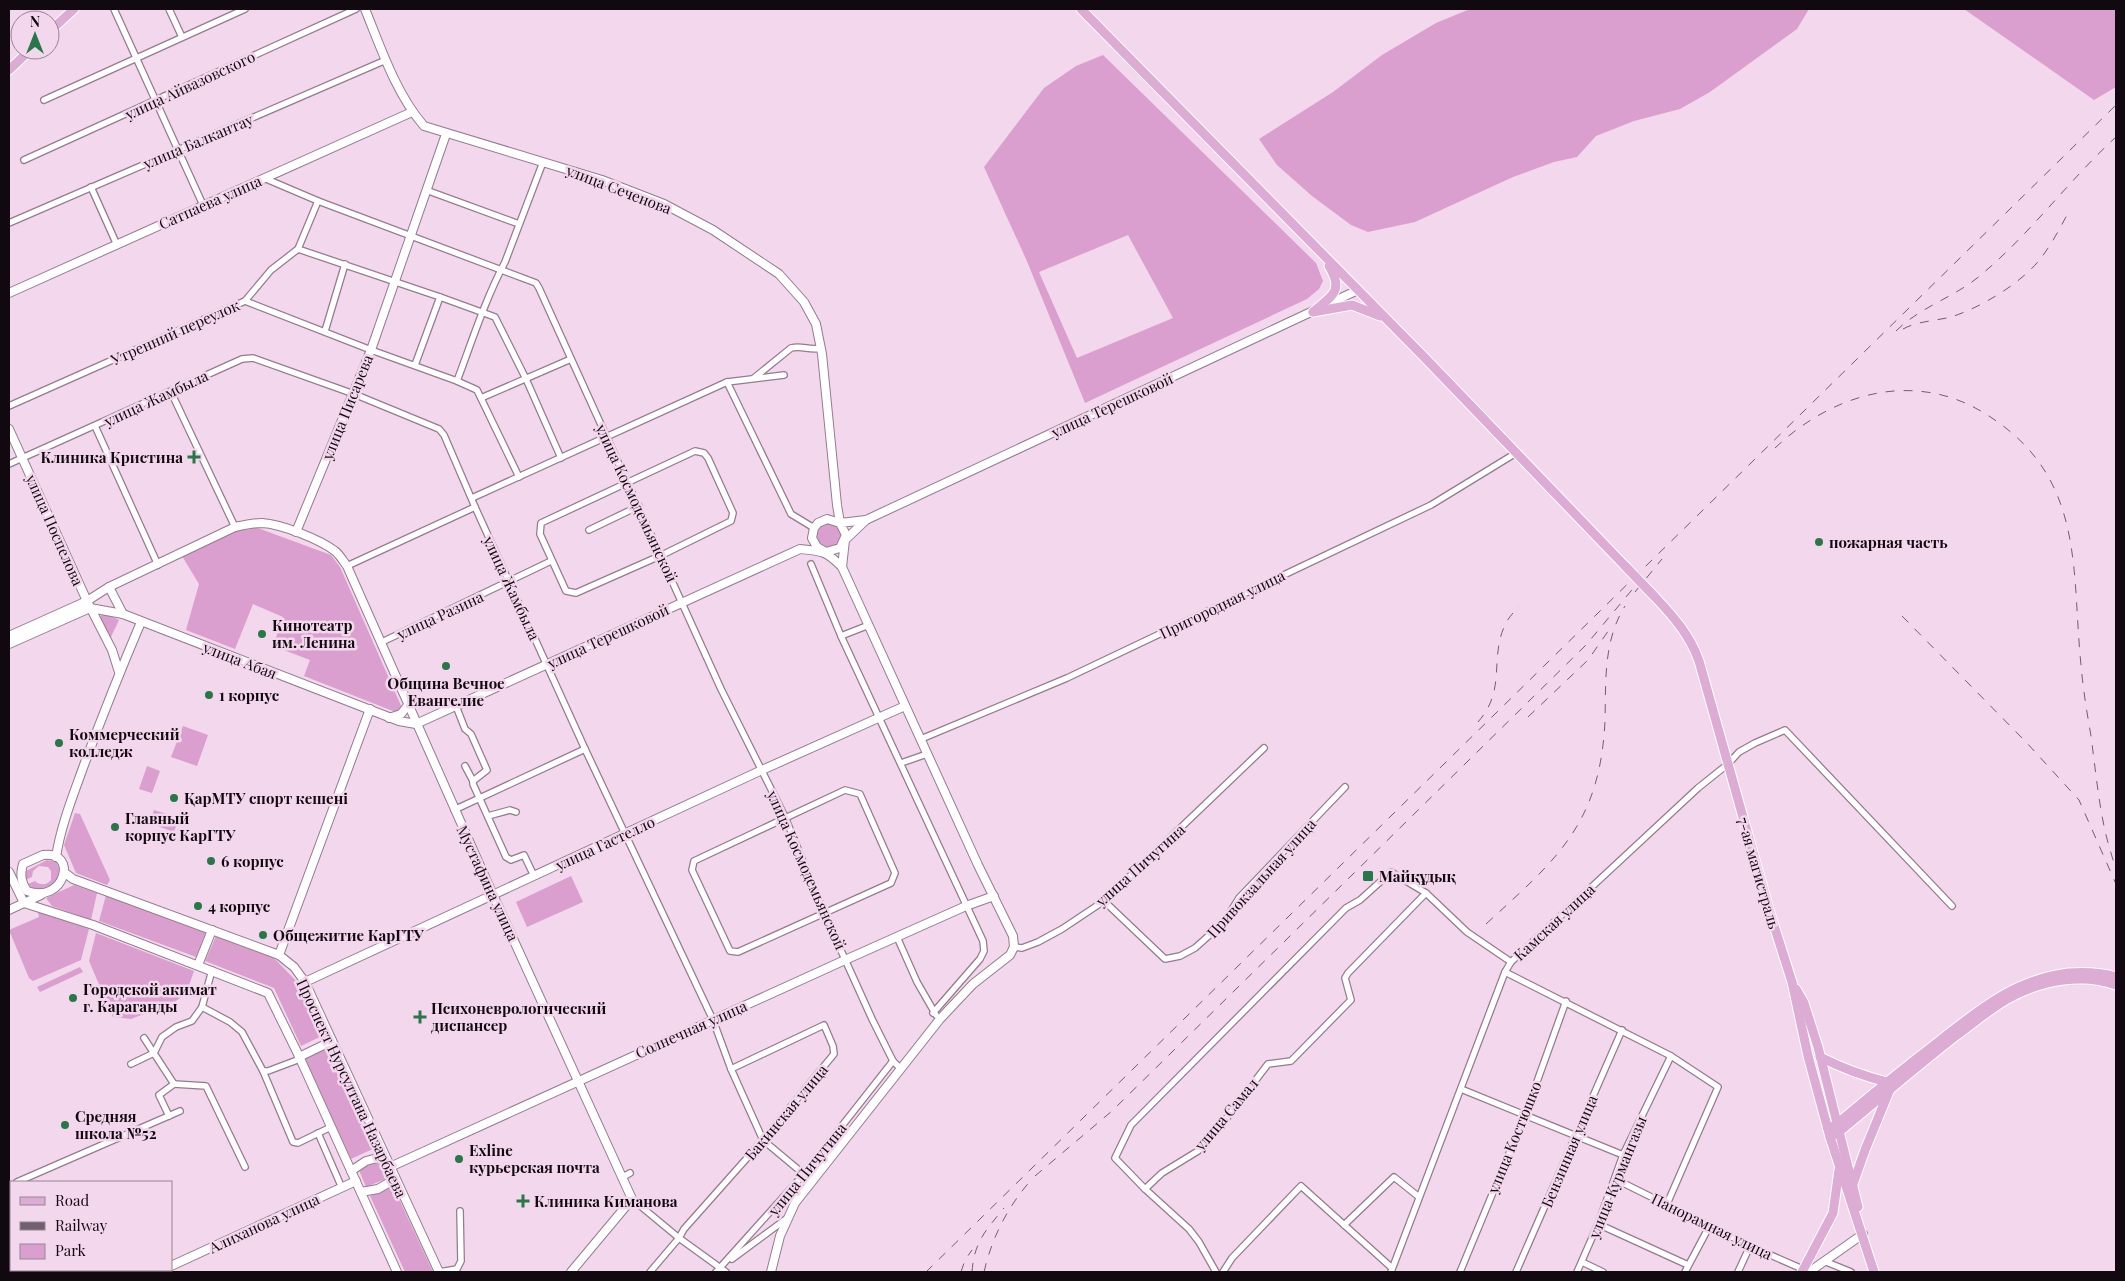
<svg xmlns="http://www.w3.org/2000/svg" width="2125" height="1281" viewBox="0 0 2125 1281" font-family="'Playfair Display',serif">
<rect width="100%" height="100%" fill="#f3d7ed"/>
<g fill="#da9fce" fill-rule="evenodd">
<polygon points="1470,9 1809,9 1797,29 1710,92 1680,109 1634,121 1596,136 1577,157 1554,162 1513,177 1415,222 1368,232 1351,225 1312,196 1277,165 1259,139 1333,92 1382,55 1436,23"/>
<polygon points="1964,9 2116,9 2116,87 2094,100"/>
<path d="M1103 55 1316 263 1323 281 1319 289 1307 299 1085 403 1026 259 984 167 1044 88 1076 66ZM1128 235 1173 318 1077 358 1039 272Z"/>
<circle cx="829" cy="535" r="12"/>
<polygon points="255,527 331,555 340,567 402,708 398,713 304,676 310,660 273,646 283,617 253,604 235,649 186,630 199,584 182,556 241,529"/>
<polygon points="104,613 119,620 110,639 100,617"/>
<polygon points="183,726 208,735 197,766 171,757"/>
<polygon points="147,766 160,771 152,793 139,789"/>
<polygon points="154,810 179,818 174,832 149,823"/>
<polygon points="75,813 80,814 110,880 107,885 76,873 64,845"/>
<path d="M47 860 55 861 60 869 57 882C47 886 36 894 28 884L35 881C40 886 47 885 51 880V871L48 867 39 866 33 871 32 877 25 880 26 871Z"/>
<polygon points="571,876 583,902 527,927 516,902"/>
<polygon points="74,885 97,893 91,920 52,906 46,898"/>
<polygon points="106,895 206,932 196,957 99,921"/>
<polygon points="41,912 89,929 81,960 33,981 29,978 9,930 39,917 38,913"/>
<polygon points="96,933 194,971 186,994 173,1003 131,1019 113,1017 89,961"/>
<polygon points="216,936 274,958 302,987 324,1035 301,1046 274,988 205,961"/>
<polygon points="80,967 83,972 40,992 37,987"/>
<polygon points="330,1046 377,1147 351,1159 304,1058"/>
<polygon points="382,1159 390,1177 366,1187 359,1170"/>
<polygon points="393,1186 433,1272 405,1272 370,1196"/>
</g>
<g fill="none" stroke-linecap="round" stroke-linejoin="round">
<g stroke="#947b8f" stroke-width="8">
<g id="street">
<polyline points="114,9 203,205"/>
<polyline points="169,9 182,37"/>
<polyline points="44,100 245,9"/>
<polyline points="24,160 356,9"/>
<polyline points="264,178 318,201 536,283 539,288 721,689 785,817 824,913 872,1019 893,1061 900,1068"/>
<polyline points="91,187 117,245"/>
<polyline points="426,190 519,224"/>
<polyline points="9,223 386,60"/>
<polyline points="298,249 440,297 495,317 526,379 561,458"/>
<polyline points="245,301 271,270 298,249 318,201"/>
<polyline points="325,331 345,264"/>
<polyline points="415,365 440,297"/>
<path d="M754 378 791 348C802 345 810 351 821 348"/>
<path d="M457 381C472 341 485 300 505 262L543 162"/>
<polyline points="727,382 791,514 814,528"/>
<polyline points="171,392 235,527"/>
<polyline points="481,398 571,359"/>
<polyline points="9,406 245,301 371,350 457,381 477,390 519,477"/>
<polyline points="95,426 158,565"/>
<polygon points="695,451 704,453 708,458 733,513 731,521 662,555 576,593 566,591 540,534 541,523"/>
<polyline points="9,464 242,359 253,358 354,394 439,429 444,435 475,507 585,749 713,1020 731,1069 763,1140 812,1181"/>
<polyline points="472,498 727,382 784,375"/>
<polyline points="589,530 639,506"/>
<polyline points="811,564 841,636 983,941 984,951 980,959 933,1013"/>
<polyline points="347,566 475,507"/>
<polyline points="841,636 869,625"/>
<polyline points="382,642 551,561"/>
<polyline points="456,706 465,729 471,734 487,770 473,781 473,784 506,857 511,860 524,855 534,876"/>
<polyline points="921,739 1067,678 1431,505 1516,453"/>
<polyline points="901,763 927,754"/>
<polyline points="465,766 473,781"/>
<polygon points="845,790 860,794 895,873 891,883 738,952 730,951 692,870 694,861"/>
<polyline points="454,810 585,749"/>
<polyline points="488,816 510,810 516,812"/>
<polyline points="1104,901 1165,959 1180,956 1195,948 1224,922 1239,898 1345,787"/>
<polyline points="897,937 917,982 936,1015"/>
<polyline points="1014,947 1022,948 1038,942 1062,929 1104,901 1264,748"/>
<polyline points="1505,972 1671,1056 1718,1087 1667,1204"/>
<polyline points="202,1007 230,1022 242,1032 263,1071 268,1071 300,1059"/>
<polyline points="144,1038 174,1084 159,1095 169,1116"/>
<polyline points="131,1064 154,1053 162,1037 176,1027 192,1021 202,1007 212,970"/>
<polyline points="263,1071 293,1142 298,1143 331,1127"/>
<polyline points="174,1084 206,1086 245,1167"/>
<polyline points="1461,1089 1623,1155"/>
<polyline points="318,1133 342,1188"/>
<polyline points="623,1177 630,1173"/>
<polyline points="1615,1179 1750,1246 1807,1271"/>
<polyline points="17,1182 180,1111"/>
<polyline points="9,1186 11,1185"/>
<polyline points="1145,1189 1162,1173 1198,1151 1219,1128 1268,1064 1291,1061 1345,1006 1351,1000 1345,978 1348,973 1426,893 1467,932 1511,962"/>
<polyline points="632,1199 679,1238 726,1272"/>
<polyline points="1598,1224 1688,1265"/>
<polyline points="1344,1225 1394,1177 1419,1197"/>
<polyline points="732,1259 786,1219"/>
<polyline points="1824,1261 1851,1272"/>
<polyline points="1582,1262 1603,1272"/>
<polyline points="439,1272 457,1269 461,1261 460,1211"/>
<polyline points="650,1272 679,1238 684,1229 763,1140 834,1054 833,1046 824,1025 731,1069"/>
<polyline points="716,1272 804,1174 893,1061"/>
<polyline points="1216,1272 1199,1242 1189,1229 1145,1189 1115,1158 1131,1125 1346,908 1360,900 1391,872 1426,893"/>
<polyline points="1223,1272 1232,1258 1301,1186 1392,1268"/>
<polyline points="1391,1272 1505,972 1511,962 1698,788 1728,764 1739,752 1755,743 1785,730 1952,906"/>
<polyline points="1460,1272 1525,1115 1566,1001"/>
<polyline points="1516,1272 1622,1030"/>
<polyline points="1577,1272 1598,1224 1623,1155 1671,1056"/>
<polyline points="1685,1272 1710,1225"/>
<polyline points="1738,1272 1750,1246"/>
</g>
</g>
<g stroke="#947b8f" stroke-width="10">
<g id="secondary">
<path d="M365 9C381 48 396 94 424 126L602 180 664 204 713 230 779 274 804 302 816 324 822 354 837 505 840 523 846 535 840 548 826 552 817 547 812 538 814 528 818 523 827 519 840 523 866 520 1358 290"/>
<polyline points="9,293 412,112"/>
<polyline points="9,429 87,601 112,650 119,672"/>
<polyline points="296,532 371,350 446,134"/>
<polyline points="842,567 845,540 866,520"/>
<polyline points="109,587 123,614"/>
<path d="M9 636 87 601 109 587 235 527C244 525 252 523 262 523 281 524 319 539 335 551 340 555 343 561 347 566L493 895 632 1199 571 1272"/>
<path d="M9 644 90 608 123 614 399 721 416 724 800 549C822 551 826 551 842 567L978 865 1013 936 1014 947 1010 955 973 984 940 1019 795 1203 780 1236 771 1272"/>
<polyline points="389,718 401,714 409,704"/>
<path d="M43 855C79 850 65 905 27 891 21 882 20 875 23 864Z"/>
<path d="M56 857C61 825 73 796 84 765 102 717 121 669 141 622"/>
<polyline points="9,872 24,903 93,925 268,993 298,1054 397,1272"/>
<polyline points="65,873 73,879 279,955 294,967 305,982 439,1272"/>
<polyline points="9,910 41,895"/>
<polyline points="279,955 370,709"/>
<polyline points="198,965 212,930"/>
<polyline points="305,982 762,770 905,706"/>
<polyline points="299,1057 332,1041"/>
<polyline points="390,1167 845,960 966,906 994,896"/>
<polyline points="351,1171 366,1161 385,1156"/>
<polyline points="361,1192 378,1189 395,1179"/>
<polyline points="171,1266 356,1181"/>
<polyline points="157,1272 162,1270"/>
<polyline points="1809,1272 1863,1234"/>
</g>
</g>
<g stroke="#fff" stroke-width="11">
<g id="primary">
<polyline points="1081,9 1426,359 1626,567"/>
<polyline points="50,31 74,9"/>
<polyline points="9,70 30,50"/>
<polyline points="1313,312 1352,305 1380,316"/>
<path d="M1313 312C1331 296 1345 292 1329 266"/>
<path d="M1654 596C1673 616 1690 635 1699 661L1770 913 1792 982 1808 1056 1830 1137 1874 1272"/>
<polyline points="1796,989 1804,1003 1818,1047 1858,1207"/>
<path d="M1820 1057C1842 1068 1863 1076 1887 1082"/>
<path d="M1828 1129 1838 1123C1871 1095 1904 1068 1938 1042 1979 1010 2014 980 2068 973 2084 972 2100 972 2116 977"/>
<path d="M1830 1137 1840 1131C1879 1099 1917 1066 1957 1035 1975 1022 1993 1006 2013 996 2044 980 2083 973 2116 985"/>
<polyline points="1853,1184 1865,1150 1890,1089"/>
<polyline points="1802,1272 1833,1213 1839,1170"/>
</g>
</g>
<use href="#street" stroke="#fff" stroke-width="5.5"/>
<use href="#secondary" stroke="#fff" stroke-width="8"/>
<use href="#primary" stroke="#dcacd4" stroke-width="9"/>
<g stroke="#705f6d" stroke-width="1" stroke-dasharray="9 9" stroke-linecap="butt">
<path d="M1903 329C1918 321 1935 321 1951 317 1980 308 2022 283 2041 258 2051 245 2059 230 2067 215"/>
<path d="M1896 331C1921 306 1956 297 1982 274 2031 233 2069 180 2116 137"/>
<path d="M1775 448C1815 410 1870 384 1926 392 1957 396 1983 410 2007 429 2084 490 2072 578 2081 665 2083 689 2087 713 2091 736 2095 766 2098 797 2104 826 2107 841 2112 856 2116 870"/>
<polyline points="1635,592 1662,559"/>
<polyline points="1902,616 2026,742 2079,800 2116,884"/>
<polyline points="1528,717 1588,660 1611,627"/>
<path d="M1478 722C1507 689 1489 659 1505 625 1508 618 1514 612 1519 606"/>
<path d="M1486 924C1557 859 1600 824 1605 721 1606 682 1603 641 1625 606"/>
<polyline points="1035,1176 1112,1111 1586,645 1636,585"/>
<polyline points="926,1272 2116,105"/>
<polyline points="961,1272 965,1260 972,1250"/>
<path d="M972 1272C974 1242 986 1230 1004 1208"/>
<path d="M984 1272C992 1237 1008 1206 1032 1179"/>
</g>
<g stroke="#fff" stroke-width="11" stroke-linecap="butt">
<polyline id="primary-bridge" points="1626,567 1654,596"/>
</g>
<use href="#primary-bridge" stroke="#dcacd4" stroke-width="9"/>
</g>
<g fill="#277748" stroke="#f3d7ed" stroke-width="2">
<path d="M191.5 449.5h5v5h5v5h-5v5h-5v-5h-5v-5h5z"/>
<circle cx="1819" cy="542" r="5"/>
<circle cx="262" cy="634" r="5"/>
<circle cx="446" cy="666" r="5"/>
<circle cx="209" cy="695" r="5"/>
<circle cx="59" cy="743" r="5"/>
<circle cx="174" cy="798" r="5"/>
<circle cx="115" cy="827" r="5"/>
<circle cx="211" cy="861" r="5"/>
<rect x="1362" y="870" width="12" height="12" rx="2.5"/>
<circle cx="198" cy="906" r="5"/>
<circle cx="263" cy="935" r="5"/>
<circle cx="73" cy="998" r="5"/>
<path d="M417.5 1009.5h5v5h5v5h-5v5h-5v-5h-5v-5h5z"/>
<circle cx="65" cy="1125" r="5"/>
<circle cx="459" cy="1159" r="5"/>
<path d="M520.5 1193.5h5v5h5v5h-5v5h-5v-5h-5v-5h5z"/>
</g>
<g text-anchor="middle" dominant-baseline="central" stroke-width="5" stroke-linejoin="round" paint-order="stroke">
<g font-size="15" fill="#120910" stroke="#f3d7ed">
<text transform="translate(190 85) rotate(-25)">улица Айвазовского</text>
<text transform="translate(198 141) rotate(-23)">улица Балкантау</text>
<text transform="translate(619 189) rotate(21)">улица Сеченова</text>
<text transform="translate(210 202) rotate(-24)">Сатпаева улица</text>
<text transform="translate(175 332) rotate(-24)">Утренний переулок</text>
<text transform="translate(156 398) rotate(-25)">улица Жамбыла</text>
<text transform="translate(1112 405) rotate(-25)">улица Терешковой</text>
<text transform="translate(347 407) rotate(-68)">улица Писарева</text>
<text transform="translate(637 503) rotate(65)">улица Космодемьянской</text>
<text transform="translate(55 530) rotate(66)">улица Поспелова</text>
<text transform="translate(512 588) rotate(65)">улица Жамбыла</text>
<text transform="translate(1222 604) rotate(-26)">Пригородная улица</text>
<text transform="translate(440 615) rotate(-25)">улица Разина</text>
<text transform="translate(608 636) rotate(-25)">улица Терешковой</text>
<text transform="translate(240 660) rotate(21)">улица Абая</text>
<text transform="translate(605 843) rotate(-25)">улица Гастелло</text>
<text transform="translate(1140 865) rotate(-42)">улица Пичугина</text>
<text transform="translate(807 870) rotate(66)">улица Космодемьянской</text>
<text transform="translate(1759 873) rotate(74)">7-ая магистраль</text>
<text transform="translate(1261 878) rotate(-48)">Привокзальная улица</text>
<text transform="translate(488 883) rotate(65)">Мустафина улица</text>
<text transform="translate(1554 922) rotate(-43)">Камская улица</text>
<text transform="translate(691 1029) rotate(-24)">Солнечная улица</text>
<text transform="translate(352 1088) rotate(65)">Проспект Нурсултана Назарбаева</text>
<text transform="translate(786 1112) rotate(-50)">Бакинская улица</text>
<text transform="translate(1226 1114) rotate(-50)">улица Самал</text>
<text transform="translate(1514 1137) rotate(-68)">улица Костюшко</text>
<text transform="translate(1569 1151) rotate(-67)">Бензинная улица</text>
<text transform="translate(807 1169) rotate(-51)">улица Пичугина</text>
<text transform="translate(1617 1177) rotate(-68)">улица Курмангазы</text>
<text transform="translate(264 1223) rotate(-25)">Алиханова улица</text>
<text transform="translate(1712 1226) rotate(26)">Панорамная улица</text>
</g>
<g font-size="15" font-weight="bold" fill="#120910" stroke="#f3d7ed" text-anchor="start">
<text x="183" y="457" text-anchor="end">Клиника Кристина</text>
<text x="1829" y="542">пожарная часть</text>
<text x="272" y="625">Кинотеатр<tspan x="272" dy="17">им. Ленина</tspan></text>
<text x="446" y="683" text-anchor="middle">Община Вечное<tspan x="446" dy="17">Евангелие</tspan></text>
<text x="219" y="695">1 корпус</text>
<text x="69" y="734">Коммерческий<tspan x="69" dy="17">колледж</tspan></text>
<text x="184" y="798">ҚарМТУ спорт кешені</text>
<text x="125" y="818">Главный<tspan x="125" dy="17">корпус КарГТУ</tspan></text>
<text x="221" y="861">6 корпус</text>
<text x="1379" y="876">Майқұдық</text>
<text x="208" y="906">4 корпус</text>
<text x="273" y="935">Общежитие КарГТУ</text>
<text x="83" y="989">Городской акимат<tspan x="83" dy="17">г. Караганды</tspan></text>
<text x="431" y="1008">Психоневрологический<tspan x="431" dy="17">диспансер</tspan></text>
<text x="75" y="1116">Средняя<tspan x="75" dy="17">школа №52</tspan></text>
<text x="469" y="1150">Exline<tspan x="469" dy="17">курьерская почта</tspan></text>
<text x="534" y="1201">Клиника Киманова</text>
</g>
</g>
<rect width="2125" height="1281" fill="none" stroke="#120910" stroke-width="20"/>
<rect x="10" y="1181" width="162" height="90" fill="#f3d7ed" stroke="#998595"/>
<rect x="20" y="1197" width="25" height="8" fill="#dcacd4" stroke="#998595"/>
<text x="55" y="1206" font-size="15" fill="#120910">Road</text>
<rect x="20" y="1222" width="25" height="8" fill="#705f6d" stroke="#998595"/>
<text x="55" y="1231" font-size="15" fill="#120910">Railway</text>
<rect x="20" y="1244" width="25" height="15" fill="#da9fce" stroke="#998595"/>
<text x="55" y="1256" font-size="15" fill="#120910">Park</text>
<g transform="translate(35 35)"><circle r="24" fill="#f3d7ed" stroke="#998595"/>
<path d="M0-4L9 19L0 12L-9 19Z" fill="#277748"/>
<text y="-8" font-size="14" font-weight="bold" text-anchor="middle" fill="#120910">N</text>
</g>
</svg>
